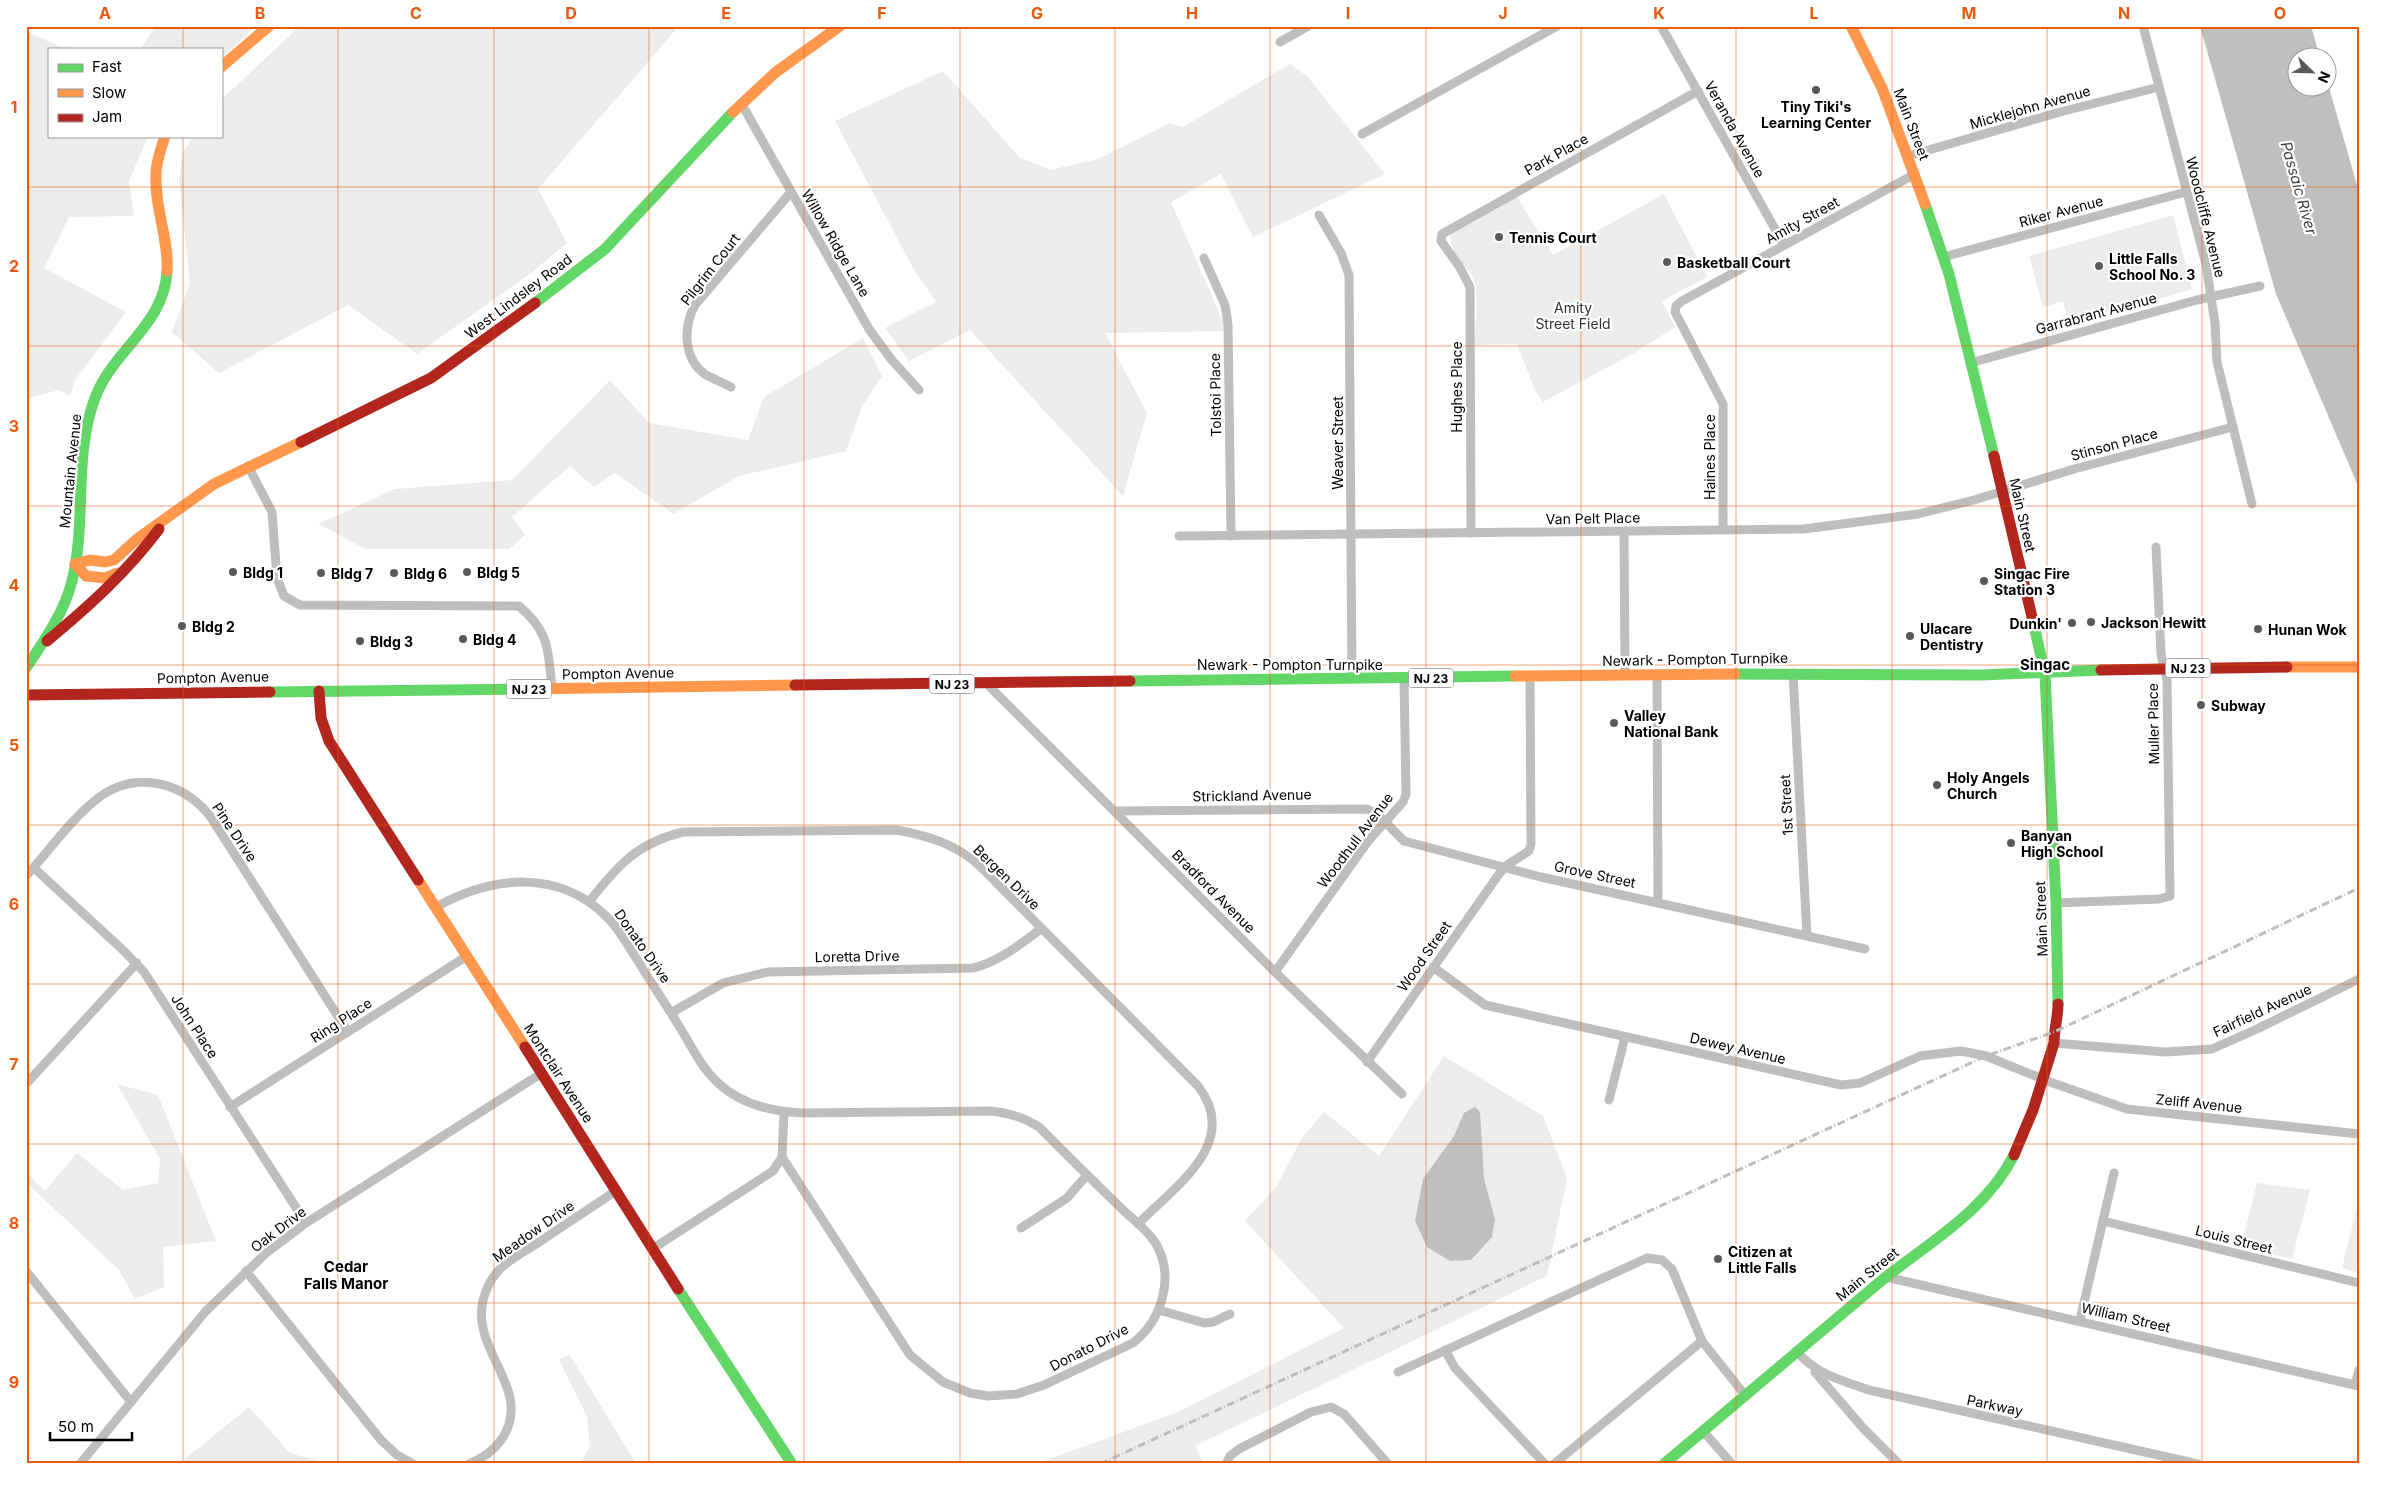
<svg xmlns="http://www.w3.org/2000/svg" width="2385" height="1490" viewBox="0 0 2385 1490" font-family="Inter,sans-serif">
<rect width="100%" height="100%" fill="#fff"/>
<g fill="#ececec">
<polygon points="156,26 253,26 246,36 221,58 221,49 140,49"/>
<polygon points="300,26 679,26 538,189 567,243 531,273 417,354 348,305 219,373 172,332 190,283 179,180 183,153 193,136 221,136 221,100"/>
<polygon points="26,31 59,46 88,49 49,49 49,136 148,136 129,181 134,216 69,217 44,268 126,312 75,380 70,396 59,390 26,399"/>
<polygon points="1290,64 1307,76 1385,174 1253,237 1221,174 1171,202 1227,331 1105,333 1147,413 1123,496 970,330 909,361 885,328 936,302 913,268 835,121 943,71 1019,157 1050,170 1098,159 1170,123 1183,127"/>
<path d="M1664 194 1707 277 1662 301 1675 327 1636 352 1543 402 1535 390 1517 344 1475 345C1475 330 1480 291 1473 278 1466 265 1447 250 1451 234L1517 197 1553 255Z"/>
<polygon points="2173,215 2192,289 2069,325 2063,301 2043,307 2029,256"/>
<polygon points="863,338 882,376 862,406 846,451 739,476 673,514 615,473 594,487 570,466 512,517 525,535 509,549 366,549 318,524 395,489 512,480 610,380 649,423 748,440 764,397"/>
<polygon points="1444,1056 1543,1116 1567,1178 1547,1276 1195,1446 1204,1464 1036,1464 1178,1412 1344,1328 1245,1221 1276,1187 1302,1138 1324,1112 1379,1156"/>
<polygon points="117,1084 158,1095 216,1241 163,1247 164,1287 135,1299 119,1270 26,1182 26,1172 45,1191 77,1153 123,1190 158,1183 160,1159"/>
<polygon points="2257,1183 2310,1190 2292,1259 2241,1247"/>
<polygon points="2359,1199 2359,1273 2342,1268"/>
<polygon points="570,1355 636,1464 579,1464 590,1447 587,1417 559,1359"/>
<polygon points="249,1407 290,1453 328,1464 179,1464"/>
</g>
<g fill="#bfbfbf">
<polygon points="2200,26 2311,26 2320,57 2298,58 2298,88 2328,88 2328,84 2359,192 2359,488 2276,294"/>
<polygon points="1475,1107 1480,1112 1484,1179 1495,1219 1492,1237 1471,1260 1450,1261 1427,1247 1415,1221 1423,1179 1454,1136 1464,1113"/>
</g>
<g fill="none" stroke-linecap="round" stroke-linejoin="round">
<g stroke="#bebebe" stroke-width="9">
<polyline points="1661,26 1784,245"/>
<polyline points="2143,26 2206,264 2215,323 2217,362 2252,504"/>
<polyline points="1280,42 1308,26"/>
<polyline points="741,103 869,329 891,359 919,390"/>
<polyline points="1362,134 1557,26"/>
<polyline points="1908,156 2060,112 2159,87"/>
<polyline points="1319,215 1341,253 1349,275 1352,679"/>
<polyline points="1943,257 2186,192"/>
<polyline points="1204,258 1225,305 1228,324 1231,536"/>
<polyline points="1970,363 2197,300 2260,286"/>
<path d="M731 387C723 383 714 379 706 375 683 359 683 327 695 305L791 192"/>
<path d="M248 466 272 512 277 578 284 596 300 605 519 606C550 632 548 651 552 688"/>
<polyline points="1723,529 1723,404 1675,312 1676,306 1682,301 1915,174"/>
<polyline points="1624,532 1625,675"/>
<polyline points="1471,533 1470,287 1459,266 1441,241 1442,234 1698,91"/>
<polyline points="1179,536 1804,529 1918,514 1974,500 2074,469 2233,427"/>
<polyline points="1793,673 1807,936"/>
<polyline points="1657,675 1658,902"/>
<polyline points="986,683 1275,972 1402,1094"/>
<polyline points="1114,811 1367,809 1377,814 1404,841 1541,877 1865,949"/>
<polyline points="34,868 124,951 144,972 306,1223"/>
<path d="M26 876C48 852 72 818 97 799 134 770 182 781 210 816L348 1032"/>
<path d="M589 902C617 866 637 843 683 832L897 830C929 836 956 844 981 867L1198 1086C1242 1143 1174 1187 1138 1224"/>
<polyline points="2056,903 2159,899 2170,896 2167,680 2161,654 2156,547"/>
<path d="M436 907C491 876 559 868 608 918 619 929 627 944 636 958 650 981 665 1003 679 1026 691 1045 700 1066 717 1082 741 1105 772 1112 804 1113L990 1111C1009 1113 1023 1117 1039 1127 1066 1154 1093 1181 1121 1208 1132 1219 1148 1230 1156 1244 1175 1277 1162 1320 1133 1343L1044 1385 1017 1394 988 1396 970 1393 943 1382 910 1355 782 1157 784 1113"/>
<polyline points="1433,967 1485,1005 1841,1085 1860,1083 1920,1056 1961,1051 1986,1056 2050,1082 2127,1109 2359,1134"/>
<polyline points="1275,972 1369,840 1403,802 1406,794 1404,678"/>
<path d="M671 1013 723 983 768 972 973 968C999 962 1020 944 1041 929"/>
<polyline points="2054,1043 2165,1052 2212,1049 2257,1029 2359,979"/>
<polyline points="1367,1062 1499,874 1507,865 1529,851 1531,844 1530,677"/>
<polyline points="26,1084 137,963"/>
<polyline points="1609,1100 1625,1037"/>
<polyline points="230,1107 467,956"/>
<polyline points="2103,1221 2359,1283"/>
<polyline points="1021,1228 1067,1198 1087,1175"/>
<polyline points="652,1249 773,1171 782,1157"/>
<polyline points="26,1271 131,1402"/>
<polyline points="246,1271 381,1440 397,1455 413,1464"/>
<polyline points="1886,1277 2359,1386"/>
<polyline points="1159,1310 1204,1323 1213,1322 1230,1314"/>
<polyline points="2080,1320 2114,1173"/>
<polyline points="1445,1350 1455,1368 1545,1464"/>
<path d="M1796 1351C1819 1376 1839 1379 1869 1390L2198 1464"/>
<polyline points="1398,1372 1647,1258 1662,1260 1672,1269 1702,1341 1745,1395"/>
<polyline points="1815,1372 1863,1428 1899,1464"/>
<polyline points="2355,1385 2359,1370"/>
<polyline points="1703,1431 1732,1464"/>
<polyline points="80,1464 205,1312 265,1254 306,1223 542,1073"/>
<path d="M469 1464C482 1459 494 1450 502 1439 536 1386 463 1348 486 1291 489 1283 494 1275 500 1269 511 1258 525 1251 538 1243 564 1225 591 1208 617 1190"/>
<polyline points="1226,1464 1230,1456 1239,1449 1311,1412 1331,1407 1344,1414 1388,1464"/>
<polyline points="1554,1464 1702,1341"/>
</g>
<g stroke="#63d668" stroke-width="11">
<polyline points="1925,204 1949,274 1994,456"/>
<polyline points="535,303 605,249 733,112"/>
<polyline points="2032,617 2045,674 2056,903 2058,1004"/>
<path d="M26 668C44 641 64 613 72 581 87 521 73 456 95 398 112 351 165 324 167 271"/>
<polyline points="1735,674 1982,675 2101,670"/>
<polyline points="1130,681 1515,676"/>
<polyline points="270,692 525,689"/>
<polyline points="678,1289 792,1464"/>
<path d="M1664 1464C1736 1403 1808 1342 1881 1281 1928 1243 1986 1211 2014 1155"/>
</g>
<g stroke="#ff974d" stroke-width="11">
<polyline points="1851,26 1882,88 1925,204"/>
<polyline points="221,67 269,26"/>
<polyline points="733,112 776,72 840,26"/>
<path d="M165 136C161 149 156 161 156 174 154 207 169 238 167 271"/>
<polyline points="75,564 90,560 105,562 114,560 137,539 214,484 301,442"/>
<polyline points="75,564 86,576 105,578 118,573"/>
<polyline points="2287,667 2359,667"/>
<polyline points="1515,676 1735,674"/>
<polyline points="525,689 795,685"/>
<polyline points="418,880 525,1047"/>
</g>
<g stroke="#b3261e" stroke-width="11">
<polyline points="301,442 431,378 535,303"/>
<polyline points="1994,456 2032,617"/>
<path d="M47 641C88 607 127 572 159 529"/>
<polyline points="2101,670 2287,667"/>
<polyline points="795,685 1130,681"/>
<polyline points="319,691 321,718 329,741 418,880"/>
<polyline points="26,695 270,692"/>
<polyline points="525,1047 678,1289"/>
<path d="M2014 1155 2033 1110 2054 1043C2054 1029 2058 1018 2058 1004"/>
</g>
<polyline stroke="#bebebe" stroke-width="3" stroke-dasharray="8 2.5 1 2.5" stroke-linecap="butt" points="1100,1464 1986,1056 2054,1032 2359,888"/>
</g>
<path fill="none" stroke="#e8590c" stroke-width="1" stroke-opacity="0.55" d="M183 26V49M338 26V1464M494 26V1464M649 26V1464M804 26V1464M960 26V1464M1115 26V1464M1270 26V1464M1426 26V1464M1581 26V1464M1736 26V1464M1892 26V1464M2047 26V1464M2202 26V1464M183 136V1464M26 187H2359M26 346H2359M26 506H2359M26 665H2359M26 825H2359M26 984H2359M26 1144H2359M26 1303H2359"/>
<g fill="#595959" stroke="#fff" stroke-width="2">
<circle cx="1816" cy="90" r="5"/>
<circle cx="1499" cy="237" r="5"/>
<circle cx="1667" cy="262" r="5"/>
<circle cx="2099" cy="266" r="5"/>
<circle cx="233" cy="572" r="5"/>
<circle cx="467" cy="572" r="5"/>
<circle cx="321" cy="573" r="5"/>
<circle cx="394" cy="573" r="5"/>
<circle cx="1984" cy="581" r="5"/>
<circle cx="2091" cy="622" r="5"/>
<circle cx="2072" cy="623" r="5"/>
<circle cx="182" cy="626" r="5"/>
<circle cx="2258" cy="629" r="5"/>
<circle cx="1910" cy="636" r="5"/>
<circle cx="463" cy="639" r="5"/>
<circle cx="360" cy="641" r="5"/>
<circle cx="2201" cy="705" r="5"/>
<circle cx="1614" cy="723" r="5"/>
<circle cx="1937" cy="785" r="5"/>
<circle cx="2011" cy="843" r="5"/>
<circle cx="1718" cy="1259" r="5"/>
</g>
<g text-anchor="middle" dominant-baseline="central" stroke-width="4.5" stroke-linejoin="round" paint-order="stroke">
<g fill="#fff" stroke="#4c4c4c" stroke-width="1">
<rect x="2165.5" y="658.5" width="45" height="19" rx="4"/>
<rect x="1408.5" y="668.5" width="45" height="19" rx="4"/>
<rect x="929.5" y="674.5" width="45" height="19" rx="4"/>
<rect x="506.5" y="679.5" width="45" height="19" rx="4"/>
</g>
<g font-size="12" font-weight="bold" fill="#000">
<text x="2188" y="668">NJ 23</text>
<text x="1431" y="678">NJ 23</text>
<text x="952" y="684">NJ 23</text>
<text x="529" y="689">NJ 23</text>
</g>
<g font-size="14" font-weight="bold" fill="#000" stroke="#fff" text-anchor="start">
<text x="1816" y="106" text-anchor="middle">Tiny Tiki's<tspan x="1816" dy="16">Learning Center</tspan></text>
<text x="1509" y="237">Tennis Court</text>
<text x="2109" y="258">Little Falls<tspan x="2109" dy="16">School No. 3</tspan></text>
<text x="1677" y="262">Basketball Court</text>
<text x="243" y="572">Bldg 1</text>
<text x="477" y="572">Bldg 5</text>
<text x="331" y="573">Bldg 7</text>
<text x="404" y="573">Bldg 6</text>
<text x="1994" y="573">Singac Fire<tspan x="1994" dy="16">Station 3</tspan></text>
<text x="2101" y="622">Jackson Hewitt</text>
<text x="2062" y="623" text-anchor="end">Dunkin'</text>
<text x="192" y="626">Bldg 2</text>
<text x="1920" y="628">Ulacare<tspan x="1920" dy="16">Dentistry</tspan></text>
<text x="2268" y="629">Hunan Wok</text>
<text x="473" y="639">Bldg 4</text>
<text x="370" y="641">Bldg 3</text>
<text x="2211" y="705">Subway</text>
<text x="1624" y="715">Valley<tspan x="1624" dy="16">National Bank</tspan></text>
<text x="1947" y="777">Holy Angels<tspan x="1947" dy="16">Church</tspan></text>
<text x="2021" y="835">Banyan<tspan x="2021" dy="16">High School</tspan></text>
<text x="1728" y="1251">Citizen at<tspan x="1728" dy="16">Little Falls</tspan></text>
</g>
<g font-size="14" fill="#000" stroke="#fff">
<text transform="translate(2030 107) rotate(-16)">Micklejohn Avenue</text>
<text transform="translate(1912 124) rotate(69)">Main Street</text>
<text transform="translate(1735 129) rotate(61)">Veranda Avenue</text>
<text transform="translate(1556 154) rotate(-29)">Park Place</text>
<text transform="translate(2061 211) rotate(-15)">Riker Avenue</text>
<text transform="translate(2206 217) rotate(76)">Woodcliffe Avenue</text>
<text transform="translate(1802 220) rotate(-29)">Amity Street</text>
<text transform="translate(836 243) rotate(60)">Willow Ridge Lane</text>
<text transform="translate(710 269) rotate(-52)">Pilgrim Court</text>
<text transform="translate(518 296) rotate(-37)">West Lindsley Road</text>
<text transform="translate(2096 313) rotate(-15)">Garrabrant Avenue</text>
<text transform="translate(1456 387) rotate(-90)">Hughes Place</text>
<text transform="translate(1215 395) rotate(-91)">Tolstoi Place</text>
<text transform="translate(1337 443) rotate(-90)">Weaver Street</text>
<text transform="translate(2114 444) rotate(-15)">Stinson Place</text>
<text transform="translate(1709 457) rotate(-90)">Haines Place</text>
<text transform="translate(70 471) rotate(-84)">Mountain Avenue</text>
<text transform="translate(2023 515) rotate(77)">Main Street</text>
<text transform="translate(1593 518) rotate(-1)">Van Pelt Place</text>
<text transform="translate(1695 659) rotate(-1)">Newark - Pompton Turnpike</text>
<text x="1290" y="664">Newark - Pompton Turnpike</text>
<text transform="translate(618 673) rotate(-1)">Pompton Avenue</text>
<text transform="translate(213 677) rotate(-1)">Pompton Avenue</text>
<text transform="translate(2153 724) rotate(-91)">Muller Place</text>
<text transform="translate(1252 795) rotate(-1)">Strickland Avenue</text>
<text transform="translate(1786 805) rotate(-93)">1st Street</text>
<text transform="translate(235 832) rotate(56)">Pine Drive</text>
<text transform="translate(1355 840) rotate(-53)">Woodhull Avenue</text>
<text transform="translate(1595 874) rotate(12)">Grove Street</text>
<text transform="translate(1007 877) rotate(44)">Bergen Drive</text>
<text transform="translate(1214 891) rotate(45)">Bradford Avenue</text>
<text transform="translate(2041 919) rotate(-92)">Main Street</text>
<text transform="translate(643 946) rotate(55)">Donato Drive</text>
<text transform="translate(857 956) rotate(-1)">Loretta Drive</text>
<text transform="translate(1424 956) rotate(-55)">Wood Street</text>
<text transform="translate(2262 1010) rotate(-25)">Fairfield Avenue</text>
<text transform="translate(341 1020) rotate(-33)">Ring Place</text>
<text transform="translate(195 1026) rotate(57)">John Place</text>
<text transform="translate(1738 1048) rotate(13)">Dewey Avenue</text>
<text transform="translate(559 1073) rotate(57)">Montclair Avenue</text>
<text transform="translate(2199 1103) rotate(6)">Zeliff Avenue</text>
<text transform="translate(278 1229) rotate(-37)">Oak Drive</text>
<text transform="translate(533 1231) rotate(-35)">Meadow Drive</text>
<text transform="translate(2234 1239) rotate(14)">Louis Street</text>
<text transform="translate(1867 1274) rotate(-39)">Main Street</text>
<text transform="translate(2126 1317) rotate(13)">William Street</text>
<text transform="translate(1089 1347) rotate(-27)">Donato Drive</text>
<text transform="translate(1995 1405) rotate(12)">Parkway</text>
</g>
<g font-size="14" fill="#333" stroke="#fff">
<text x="1573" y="307">Amity<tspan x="1573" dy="16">Street Field</tspan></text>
</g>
<g font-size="15" font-style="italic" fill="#444" stroke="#fff">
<text transform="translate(2299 188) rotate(74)">Passaic River</text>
</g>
<g font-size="15" font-weight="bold" fill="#000" stroke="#fff">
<text x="2045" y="664">Singac</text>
<text x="346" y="1266">Cedar<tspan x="346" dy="17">Falls Manor</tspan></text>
</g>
</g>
<rect width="2385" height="1490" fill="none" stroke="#ffffff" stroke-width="55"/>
<rect x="48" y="48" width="175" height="90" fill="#ffffff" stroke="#999999"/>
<rect x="58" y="64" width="25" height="8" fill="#63d668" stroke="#999999"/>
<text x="92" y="72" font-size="15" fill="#000000">Fast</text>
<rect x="58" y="89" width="25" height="8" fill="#ff974d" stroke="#999999"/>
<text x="92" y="98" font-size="15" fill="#000000">Slow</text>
<rect x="58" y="114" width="25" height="8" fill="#b3261e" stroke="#999999"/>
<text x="92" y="122" font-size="15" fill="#000000">Jam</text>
<g transform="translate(2312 72) rotate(113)"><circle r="24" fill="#ffffff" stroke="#999999"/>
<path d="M0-4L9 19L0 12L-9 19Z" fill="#595959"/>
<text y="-8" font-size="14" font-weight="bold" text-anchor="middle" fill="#000000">N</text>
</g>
<path d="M50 1432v8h82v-8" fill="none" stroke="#000000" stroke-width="2.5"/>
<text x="58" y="1432" font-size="15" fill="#000000" stroke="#ffffff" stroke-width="4" paint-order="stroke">50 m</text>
<rect x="28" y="28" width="2330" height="1434" fill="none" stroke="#e8590c" stroke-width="2"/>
<g font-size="16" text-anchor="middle" font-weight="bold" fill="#e8590c">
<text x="105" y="19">A</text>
<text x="260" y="19">B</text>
<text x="416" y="19">C</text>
<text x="571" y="19">D</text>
<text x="726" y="19">E</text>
<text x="882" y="19">F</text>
<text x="1037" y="19">G</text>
<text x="1192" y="19">H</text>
<text x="1348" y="19">I</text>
<text x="1503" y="19">J</text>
<text x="1659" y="19">K</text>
<text x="1814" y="19">L</text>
<text x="1969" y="19">M</text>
<text x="2124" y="19">N</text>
<text x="2280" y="19">O</text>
<text x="14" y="113">1</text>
<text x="14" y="272">2</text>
<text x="14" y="432">3</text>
<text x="14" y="591">4</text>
<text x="14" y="751">5</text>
<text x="14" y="910">6</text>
<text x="14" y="1070">7</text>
<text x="14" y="1229">8</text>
<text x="14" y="1388">9</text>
</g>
</svg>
